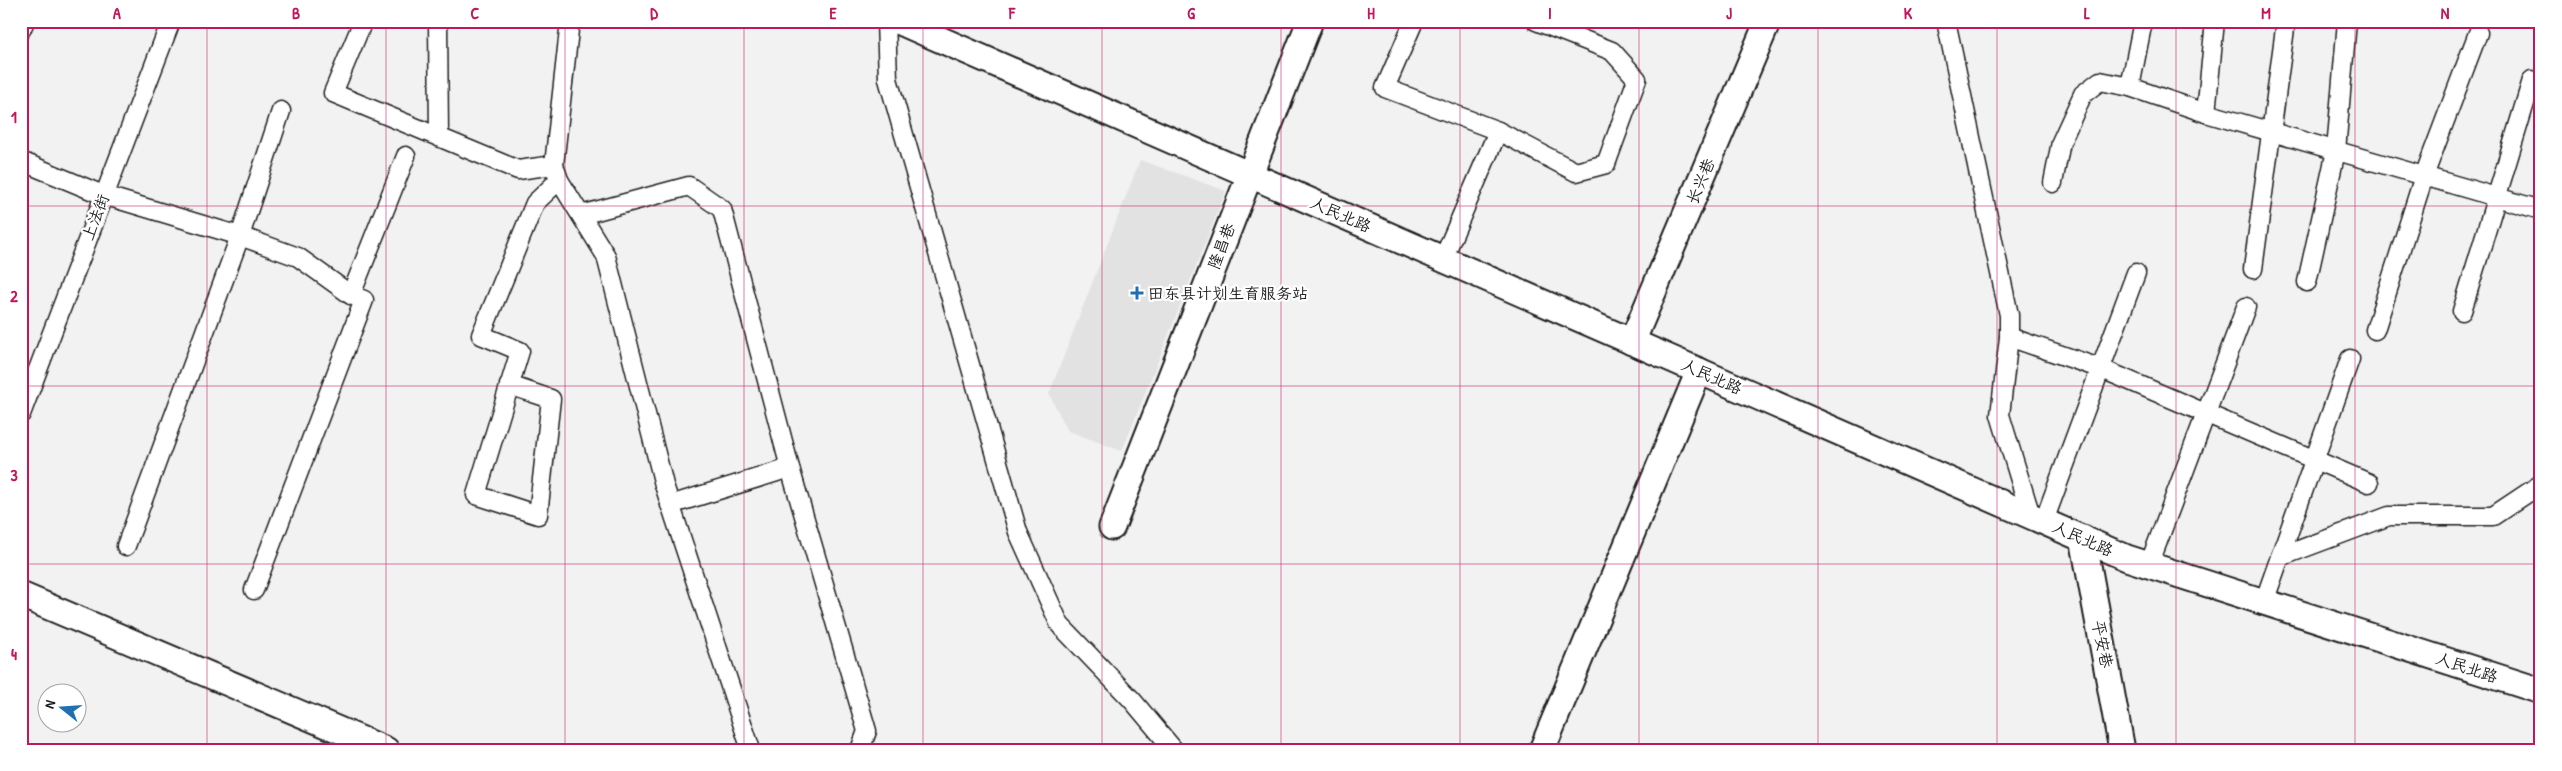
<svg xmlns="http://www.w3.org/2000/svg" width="2562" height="771" viewBox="0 0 2562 771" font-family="'Patrick Hand','LXGW WenKai TC',sans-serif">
<rect width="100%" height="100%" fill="#f2f2f2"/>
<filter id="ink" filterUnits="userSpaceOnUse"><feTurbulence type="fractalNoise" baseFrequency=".02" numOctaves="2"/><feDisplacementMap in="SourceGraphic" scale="10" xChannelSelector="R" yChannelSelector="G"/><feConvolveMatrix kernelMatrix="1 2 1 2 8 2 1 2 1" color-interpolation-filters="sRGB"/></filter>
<g filter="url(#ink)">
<polygon fill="#e2e2e2" points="1140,160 1226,191 1122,451 1068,431 1049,394"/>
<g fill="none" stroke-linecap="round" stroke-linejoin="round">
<g stroke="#1c1c1c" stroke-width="21">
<g id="street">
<polyline points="363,21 333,93 518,170 554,165"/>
<polyline points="438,21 439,137"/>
<polyline points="570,21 554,165 559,180 606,256 664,485 751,750"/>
<polyline points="886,21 888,79 1018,532 1060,625 1132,700 1174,750"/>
<polyline points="1414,21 1385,88 1498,131 1576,172 1606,164 1637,79 1612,51 1536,21"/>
<polyline points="1946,21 2009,315 2009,337 2000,415 2031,516"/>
<polyline points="2215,21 2206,113 2541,210"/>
<polyline points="21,30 25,21"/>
<polyline points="2130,87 2143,21"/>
<polyline points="21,161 103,195 240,236 298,257 351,295 364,300 254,590"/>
<polyline points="2053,183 2061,142 2083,94 2100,81 2130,87 2206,113"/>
<polyline points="581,215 689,186 722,209 790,468 867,731 860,750"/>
<polyline points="1443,259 1498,131"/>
<polyline points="2253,269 2286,21"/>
<polyline points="2307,282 2336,151 2347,21"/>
<polyline points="351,295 406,156"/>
<polyline points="2462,311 2532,80"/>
<polyline points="2375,330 2424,176 2478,33"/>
<polyline points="2009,337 2102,369 2369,483"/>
<polyline points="509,385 551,399 538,515 476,495 520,351 481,335 535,203 559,180"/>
<polyline points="21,414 171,21"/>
<polyline points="670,505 790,468"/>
<polyline points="2044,521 2136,273"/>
<polyline points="126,546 240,236 281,111"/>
<polyline points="2280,557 2389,516 2493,516 2541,484"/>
<polyline points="2149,565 2246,307"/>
<polyline points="2264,602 2350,359"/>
</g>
</g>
<g stroke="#1c1c1c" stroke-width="29">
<g id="secondary">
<polyline points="898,21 2127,558 2541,691"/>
<polyline points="1632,342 1768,21"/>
<polyline points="1112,527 1310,21"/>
<polyline points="2083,538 2122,750"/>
<polyline points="21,595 386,750"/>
<polyline points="1542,750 1699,371"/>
</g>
</g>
<use href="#street" stroke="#fff" stroke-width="18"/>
<use href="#secondary" stroke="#fff" stroke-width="25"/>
</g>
</g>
<path fill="none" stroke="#c2185b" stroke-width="1" stroke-opacity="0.55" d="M207 21V750M386 21V750M565 21V750M744 21V750M923 21V750M1102 21V750M1281 21V750M1460 21V750M1639 21V750M1818 21V750M1997 21V750M2176 21V750M2355 21V750M21 206H2541M21 386H2541M21 564H2541"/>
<path fill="#1f6fb2" stroke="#fff" stroke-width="2" d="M1134.5 285.5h5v5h5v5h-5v5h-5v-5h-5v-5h5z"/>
<g text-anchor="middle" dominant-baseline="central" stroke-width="4.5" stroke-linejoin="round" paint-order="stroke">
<g font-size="16" fill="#1c1c1c" stroke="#fff">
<text transform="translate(1700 181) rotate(-67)">长兴巷</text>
<text transform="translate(1341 214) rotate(24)">人民北路</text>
<text transform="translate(95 217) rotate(-69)">上法街</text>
<text transform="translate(1221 246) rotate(-69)">隆昌巷</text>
<text transform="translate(1712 376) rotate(24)">人民北路</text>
<text transform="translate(2083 538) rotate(24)">人民北路</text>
<text transform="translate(2103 644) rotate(79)">平安巷</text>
<text transform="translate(2467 667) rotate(18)">人民北路</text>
</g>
<g font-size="16" fill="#1c1c1c" stroke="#fff" text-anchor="start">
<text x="1148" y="293">田东县计划生育服务站</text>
</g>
</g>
<rect width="2562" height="771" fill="none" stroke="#fff" stroke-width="55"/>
<g transform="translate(62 708) rotate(287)"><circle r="24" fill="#ffffff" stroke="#a4a4a4"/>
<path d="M0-4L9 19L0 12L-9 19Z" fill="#1f6fb2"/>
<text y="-8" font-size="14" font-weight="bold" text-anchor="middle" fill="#1c1c1c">N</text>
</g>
<rect x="28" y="28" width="2506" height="716" fill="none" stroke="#c2185b" stroke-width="2"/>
<g font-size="16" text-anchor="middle" font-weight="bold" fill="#c2185b">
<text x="117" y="19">A</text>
<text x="296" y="19">B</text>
<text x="475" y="19">C</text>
<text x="654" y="19">D</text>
<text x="833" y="19">E</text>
<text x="1012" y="19">F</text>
<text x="1191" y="19">G</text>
<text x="1371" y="19">H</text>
<text x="1550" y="19">I</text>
<text x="1729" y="19">J</text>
<text x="1908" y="19">K</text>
<text x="2087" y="19">L</text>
<text x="2266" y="19">M</text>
<text x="2445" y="19">N</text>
<text x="14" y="123">1</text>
<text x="14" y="302">2</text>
<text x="14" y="481">3</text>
<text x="14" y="660">4</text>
</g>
</svg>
